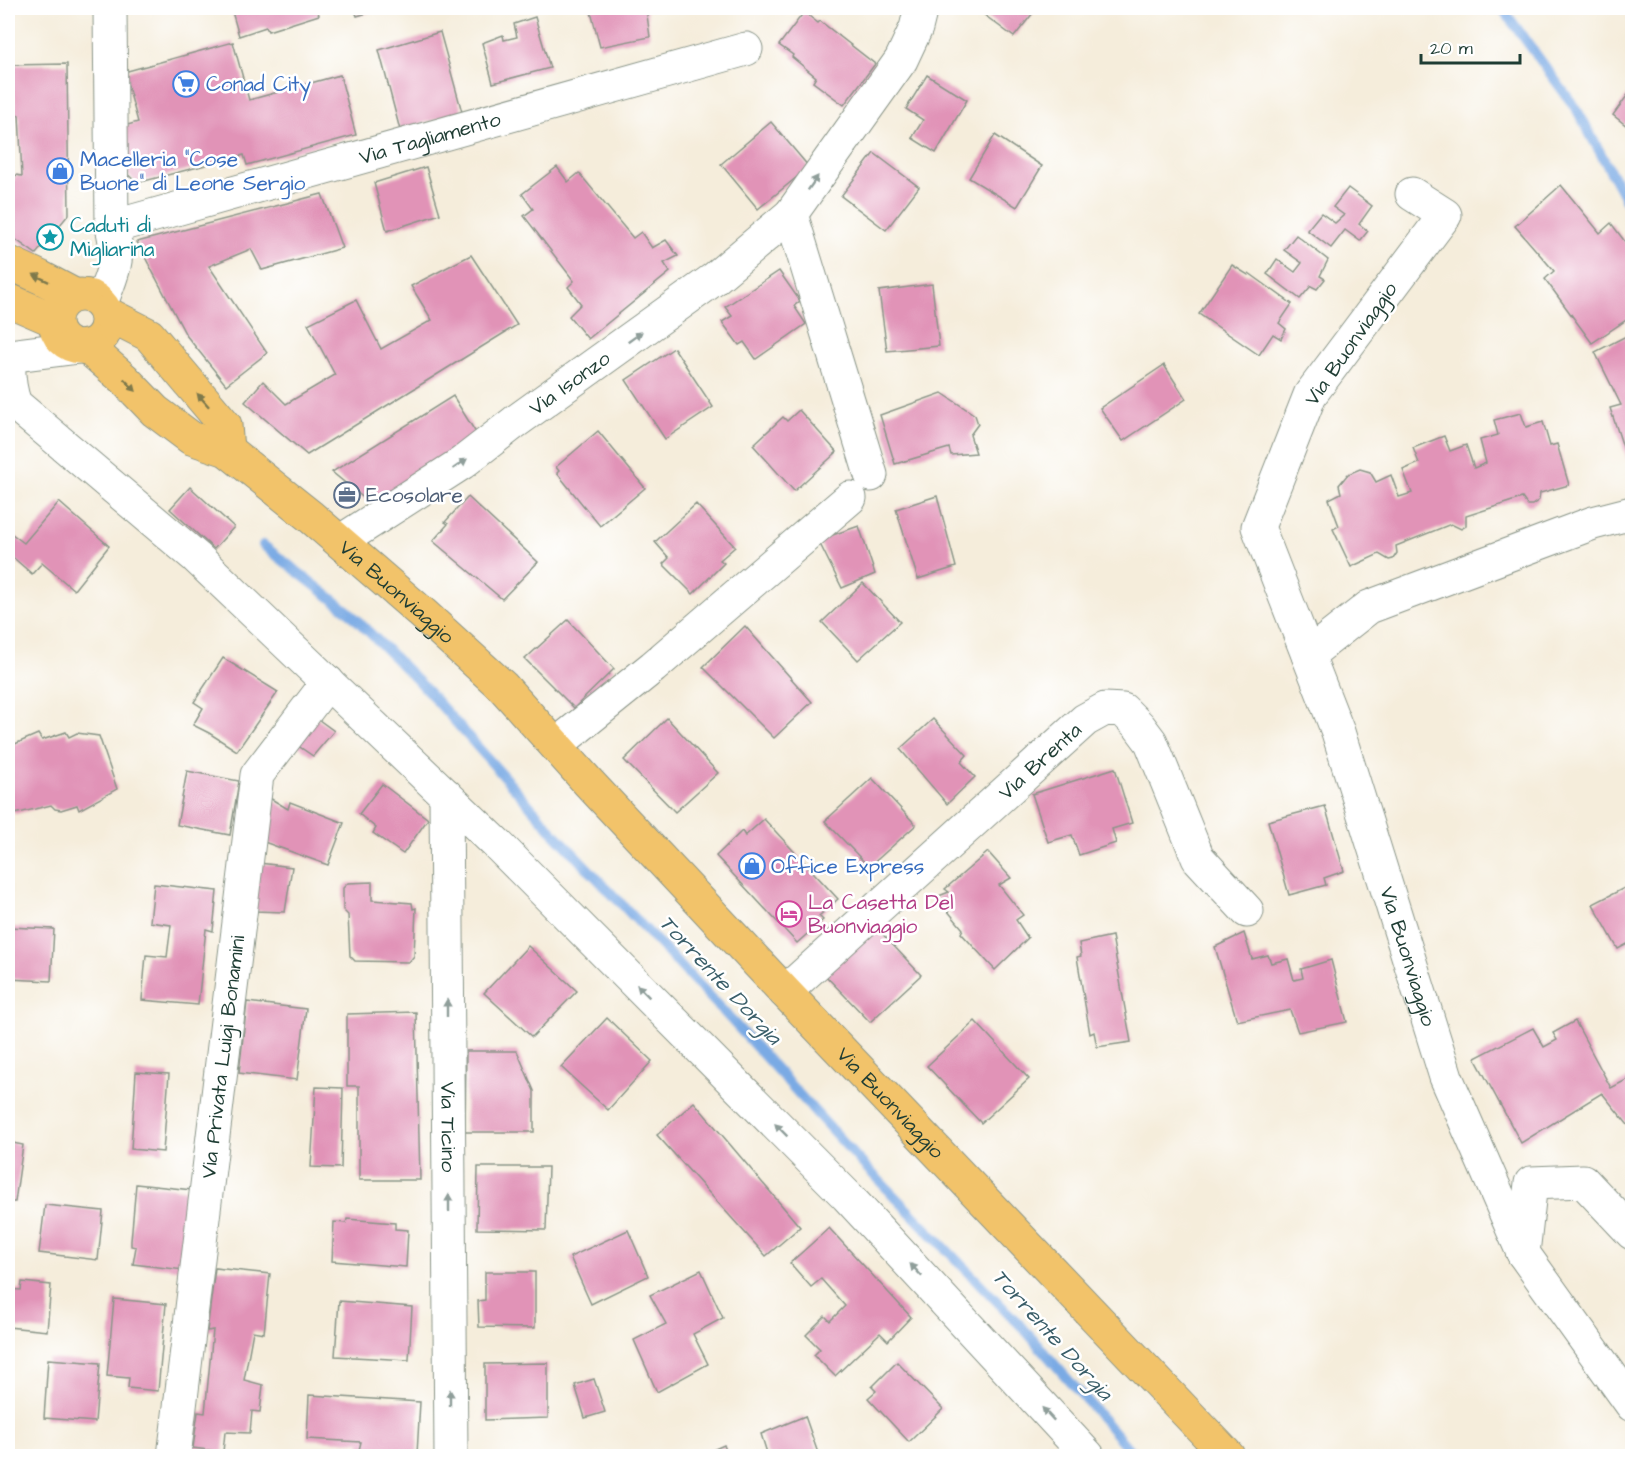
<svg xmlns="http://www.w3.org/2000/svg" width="1640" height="1464" viewBox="0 0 1640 1464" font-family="'Architects Daughter',sans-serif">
<rect width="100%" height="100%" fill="#fff"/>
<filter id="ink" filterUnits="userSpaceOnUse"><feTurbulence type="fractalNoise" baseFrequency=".0167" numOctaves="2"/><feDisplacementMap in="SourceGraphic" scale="12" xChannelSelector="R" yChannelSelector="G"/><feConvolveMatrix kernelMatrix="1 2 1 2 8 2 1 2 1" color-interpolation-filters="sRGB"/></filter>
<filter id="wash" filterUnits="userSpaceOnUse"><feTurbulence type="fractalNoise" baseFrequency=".008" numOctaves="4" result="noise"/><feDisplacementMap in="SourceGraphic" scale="24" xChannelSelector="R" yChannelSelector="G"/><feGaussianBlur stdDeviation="1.35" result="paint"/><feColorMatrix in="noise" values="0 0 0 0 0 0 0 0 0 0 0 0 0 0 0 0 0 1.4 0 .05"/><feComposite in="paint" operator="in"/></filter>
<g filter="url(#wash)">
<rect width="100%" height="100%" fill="#f5eddb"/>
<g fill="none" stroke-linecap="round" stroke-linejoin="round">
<g stroke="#7aaae4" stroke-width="10">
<polyline points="1502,8 1577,110 1632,211"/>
<polyline points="263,545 348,611 427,690 555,834 724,1012 861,1162 1024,1329 1135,1456"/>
</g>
</g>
<g id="blocks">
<g fill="#e193b7">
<polygon points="231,8 317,8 319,15 268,31 266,27 239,36"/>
<polygon points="354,8 384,8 357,16"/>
<polygon points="590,8 646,8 650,37 600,47"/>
<polygon points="975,8 1037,8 1014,37"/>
<polygon points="804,12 818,23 820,21 875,64 844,105 813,82 816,77 792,57 793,55 779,45"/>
<polygon points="535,17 550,68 493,83 482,43 503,35 504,40 517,37 514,24"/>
<polygon points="440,32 462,112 400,130 379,50"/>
<polygon points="233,42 249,100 340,75 356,135 247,165 244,155 137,183 124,171 124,126 138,122 124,72"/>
<polygon points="67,64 69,214 36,254 8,234 8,189 16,175 22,176 19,115 15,115 14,95 8,95 8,65"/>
<polygon points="927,75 967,100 936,153 912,138 923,120 906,109"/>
<polygon points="1632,89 1632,130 1613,115"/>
<polygon points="771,122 809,167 758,209 721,164"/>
<polygon points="995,135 1042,166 1017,207 969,178"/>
<polygon points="874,153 919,187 886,230 841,196"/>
<polygon points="426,167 440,214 387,231 374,183"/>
<polygon points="557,167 568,182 579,173 633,238 641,232 652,248 666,240 678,256 664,263 670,272 588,339 569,316 581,304 568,287 574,281 524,216 533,209 522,194"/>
<polygon points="1561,185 1600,233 1611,223 1632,251 1632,259 1629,260 1632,267 1632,316 1592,343 1545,279 1554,271 1515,226"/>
<polygon points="1348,188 1372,206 1359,224 1368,231 1360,241 1345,230 1331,248 1307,230 1321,213 1335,223 1344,215 1333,207"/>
<polygon points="322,194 342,248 262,270 251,249 209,266 267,353 226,385 186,335 137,242"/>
<polygon points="1296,235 1328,260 1320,276 1325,279 1317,289 1311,286 1300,299 1267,274 1277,259 1295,272 1302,263 1284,250"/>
<polygon points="471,255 517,325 307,455 245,402 263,381 286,404 335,375 308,324 356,300 381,349 432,320 411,286"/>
<polygon points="1232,265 1248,275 1249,273 1292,304 1279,323 1286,329 1281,339 1273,334 1259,355 1199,314"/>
<polygon points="779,271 800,301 794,306 806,324 756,359 744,342 739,345 722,322 732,316 725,307"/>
<polygon points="932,284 939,346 887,351 879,291"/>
<polygon points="1632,333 1632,474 1610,408 1621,405 1595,352"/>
<polygon points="674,348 713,407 665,439 626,380"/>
<polygon points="1164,365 1186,399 1123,441 1100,408"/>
<polygon points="942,393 975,415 978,424 970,435 976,453 951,455 949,448 895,464 880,415"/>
<polygon points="453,396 478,436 371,504 332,472"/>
<polygon points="799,410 837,452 794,491 753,445 783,417 787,421"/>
<polygon points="1521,413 1526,427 1543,422 1550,446 1557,444 1569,485 1540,493 1539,500 1532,505 1527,505 1522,498 1466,516 1466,526 1461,529 1451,524 1396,546 1397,553 1393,559 1389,560 1379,554 1351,567 1333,529 1339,526 1329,499 1341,493 1339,485 1348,474 1360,469 1370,472 1376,482 1391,475 1399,497 1412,493 1403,470 1419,463 1413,448 1444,436 1450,451 1466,445 1474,468 1486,463 1480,440 1498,435 1494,420"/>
<polygon points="598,431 645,488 600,526 557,473 559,471 556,467"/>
<polygon points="190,487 234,527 214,549 170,509"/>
<polygon points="937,496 956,567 918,579 896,509"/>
<polygon points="468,497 538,562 502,599 433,541 448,524 445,522"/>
<polygon points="59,502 109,546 74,590 42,563 32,574 8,553 8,531 24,543"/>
<polygon points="696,504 735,547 720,560 724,563 693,594 663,564 669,558 655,542"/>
<polygon points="859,526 875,574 842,588 818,540"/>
<polygon points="863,583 900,622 858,660 822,622"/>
<polygon points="568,620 614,669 574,708 525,659"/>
<polygon points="745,626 812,702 774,738 703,667"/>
<polygon points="223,658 278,692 237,751 209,733 193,725 203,708 194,702"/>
<polygon points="315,717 334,731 313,756 294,743"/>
<polygon points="667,718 718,773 675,812 624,760"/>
<polygon points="933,719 967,755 961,762 975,777 947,804 900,749"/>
<polygon points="66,732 69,737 77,733 99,736 117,789 79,810 77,805 61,810 55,809 51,805 15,814 12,808 8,809 8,735 10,734 15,744 38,734 42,740"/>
<polygon points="1115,768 1132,823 1112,829 1116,843 1079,855 1072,835 1048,842 1032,794"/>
<polygon points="187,771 239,781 230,835 177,825"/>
<polygon points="872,778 916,825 869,867 825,821"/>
<polygon points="382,784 428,819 403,854 373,833 376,828 359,814"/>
<polygon points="268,797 288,809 290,802 344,823 328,865 264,842"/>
<polygon points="1325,806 1344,871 1324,878 1326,885 1289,895 1268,821"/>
<polygon points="764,819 838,899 819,916 823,920 797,943 716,856 742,831 745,836"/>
<polygon points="988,852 1011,878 999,885 1023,915 1016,920 1028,938 995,970 961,933 963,929 936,897 949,892 945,889"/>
<polygon points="259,863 292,867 285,912 254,911"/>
<polygon points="372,882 372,900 412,903 413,909 416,908 414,956 409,962 355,961 350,956 348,915 343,910 343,888 348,883"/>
<polygon points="154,884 217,891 213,931 206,929 198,1005 142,1000 146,955 167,957 171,925 150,922"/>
<polygon points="1632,884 1632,945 1631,942 1618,949 1593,904"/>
<polygon points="874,925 921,975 870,1022 823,973"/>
<polygon points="8,927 54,929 51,981 8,979"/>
<polygon points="1244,933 1252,959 1268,955 1271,963 1288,959 1294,980 1303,978 1301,969 1331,960 1347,1022 1298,1032 1290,1010 1237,1021 1215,947"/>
<polygon points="1112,936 1131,1042 1097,1047 1094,1032 1090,1034 1077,957 1081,956 1079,943"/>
<polygon points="528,946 577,991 532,1037 484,993"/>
<polygon points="247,1002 306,1009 297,1080 239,1073"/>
<polygon points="416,1012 420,1180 359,1180 359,1086 347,1086 347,1014"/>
<polygon points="607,1018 652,1061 608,1110 561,1067"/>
<polygon points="975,1021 1029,1079 981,1123 927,1066"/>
<polygon points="1575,1021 1611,1088 1632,1077 1632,1130 1602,1093 1521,1143 1475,1058 1533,1028 1544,1047 1557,1040 1553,1033"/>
<polygon points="466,1051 517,1051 534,1091 534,1132 465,1132"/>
<polygon points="136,1072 169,1074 163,1152 131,1149"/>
<polygon points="316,1087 343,1088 341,1168 311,1167"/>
<polygon points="694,1102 800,1227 766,1256 657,1135"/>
<polygon points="8,1142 23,1145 15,1202 8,1202"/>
<polygon points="478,1167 548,1167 546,1230 477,1229"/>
<polygon points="136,1184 192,1190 184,1270 133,1264 136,1247 131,1246 131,1241"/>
<polygon points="45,1205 103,1211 98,1260 39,1253"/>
<polygon points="347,1219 395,1223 395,1229 408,1230 406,1267 332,1261 334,1222 346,1223"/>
<polygon points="829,1228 911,1317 888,1341 880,1333 835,1376 814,1355 820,1349 806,1335 825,1316 830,1321 845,1306 821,1279 811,1287 790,1263"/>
<polygon points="628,1230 648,1276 591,1304 570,1257"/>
<polygon points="215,1268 270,1274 264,1333 253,1331 244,1380 263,1385 260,1412 252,1411 250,1433 225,1432 223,1452 193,1448 198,1412 205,1413 213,1330 207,1331"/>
<polygon points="701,1270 723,1318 693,1334 708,1364 657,1392 634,1340 666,1324 650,1295"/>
<polygon points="485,1272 535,1272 535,1328 479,1327 478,1301 485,1300"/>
<polygon points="22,1282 51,1285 47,1331 8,1327 8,1289 21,1290"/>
<polygon points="114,1299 166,1304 158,1391 128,1388 129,1378 107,1376"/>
<polygon points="339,1301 412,1307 409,1360 335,1356"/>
<polygon points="48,1359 100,1363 95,1422 44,1418"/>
<polygon points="897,1362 943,1409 909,1442 868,1398 876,1391 872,1387"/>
<polygon points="548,1363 548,1418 485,1420 485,1364"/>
<polygon points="594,1379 605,1412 585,1418 575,1385"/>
<polygon points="309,1395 420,1402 417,1454 359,1450 361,1442 307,1439"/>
<polygon points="805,1416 819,1456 768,1456 761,1434"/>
<polygon points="724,1445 728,1456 699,1456"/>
</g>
</g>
</g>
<g filter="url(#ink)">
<use href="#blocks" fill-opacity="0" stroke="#8a9588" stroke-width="1.5"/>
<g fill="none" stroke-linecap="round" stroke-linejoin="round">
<g stroke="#8a9588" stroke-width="35">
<g id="minor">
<path id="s1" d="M1412 194 1445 215 1310 395 1258 527 1338 732 1446 1077 1523 1253"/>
<polyline points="791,214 871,475"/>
<path id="s2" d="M112 227 746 49"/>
<path d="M101 304C112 272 121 262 112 227L110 8"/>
<polyline points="8,356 79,347"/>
<path d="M9 356C8 373 9 388 15 404L196 557 497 844 847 1196 1088 1456"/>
<path id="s3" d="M341 541 462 463 515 422 714 279 791 214 901 60 916 28 921 8"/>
<polyline points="1308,655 1369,607 1593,523 1632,513"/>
<polyline points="556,745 653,667 850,498"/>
<path id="s4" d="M446 795 451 1456"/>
<path id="s5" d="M785 992 1085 720 1105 709 1123 710 1139 726 1151 742 1198 858 1247 911"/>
<polyline points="1632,1233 1583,1181 1531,1183 1523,1253 1632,1405"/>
<path id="s6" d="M174 1456 257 775 328 682"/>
</g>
</g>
<g stroke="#8a9588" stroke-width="35">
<g id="major">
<polyline points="8,262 40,277 74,295"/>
<circle cx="81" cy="321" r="26"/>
<polyline points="8,300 54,320"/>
<polyline points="106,313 149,335 225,425 227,450"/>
<path id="s7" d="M86 346 124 379 155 411 191 438 227 450 311 517 422 613 503 687 589 783 785 992 1228 1456"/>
</g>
</g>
<use href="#minor" stroke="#fff" stroke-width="33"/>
<use href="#major" stroke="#f2c36a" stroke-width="33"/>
</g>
<defs><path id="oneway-solid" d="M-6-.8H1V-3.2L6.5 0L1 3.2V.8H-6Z" transform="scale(1.5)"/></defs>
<g fill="#8f9e9a">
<use href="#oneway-solid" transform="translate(813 183) rotate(-55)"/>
<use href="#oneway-solid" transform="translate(635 337) rotate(-36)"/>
<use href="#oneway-solid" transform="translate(460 464) rotate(-35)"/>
<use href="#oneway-solid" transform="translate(643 991) rotate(-135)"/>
<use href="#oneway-solid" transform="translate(447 1008) rotate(-90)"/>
<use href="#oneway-solid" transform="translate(781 1130) rotate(-135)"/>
<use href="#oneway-solid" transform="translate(449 1203) rotate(-90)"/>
<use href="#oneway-solid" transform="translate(916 1270) rotate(-133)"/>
<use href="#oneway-solid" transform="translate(450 1398) rotate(-90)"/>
<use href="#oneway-solid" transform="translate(1048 1414) rotate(-133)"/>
</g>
<g fill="#7e794c">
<use href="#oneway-solid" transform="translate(41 278) rotate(-154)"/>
<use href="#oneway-solid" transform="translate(130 385) rotate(45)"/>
<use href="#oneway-solid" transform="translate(203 400) rotate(-132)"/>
</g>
</g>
<defs>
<g id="supermarket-ring" transform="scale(1.35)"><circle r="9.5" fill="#fff" stroke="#3f7fe0" stroke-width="1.5"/><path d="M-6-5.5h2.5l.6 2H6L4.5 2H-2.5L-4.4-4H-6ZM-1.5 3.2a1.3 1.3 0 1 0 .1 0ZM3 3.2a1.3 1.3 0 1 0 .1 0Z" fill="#3f7fe0"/></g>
<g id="shop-ring" transform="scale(1.35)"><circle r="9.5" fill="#fff" stroke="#3f7fe0" stroke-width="1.5"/><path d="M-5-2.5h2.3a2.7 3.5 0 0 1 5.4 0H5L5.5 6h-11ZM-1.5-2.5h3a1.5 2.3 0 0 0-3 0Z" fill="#3f7fe0"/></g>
<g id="sight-ring" transform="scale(1.35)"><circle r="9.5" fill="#fff" stroke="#0f9aa8" stroke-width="1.5"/><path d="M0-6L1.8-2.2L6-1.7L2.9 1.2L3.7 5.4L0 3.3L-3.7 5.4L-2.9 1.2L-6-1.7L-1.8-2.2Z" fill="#0f9aa8"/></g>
<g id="office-ring" transform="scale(1.35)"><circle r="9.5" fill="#fff" stroke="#5c6f8a" stroke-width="1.5"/><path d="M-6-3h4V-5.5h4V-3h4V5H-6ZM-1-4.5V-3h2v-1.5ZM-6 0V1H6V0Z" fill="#5c6f8a"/></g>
<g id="hotel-ring" transform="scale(1.35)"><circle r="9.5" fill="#fff" stroke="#d1479c" stroke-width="1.5"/><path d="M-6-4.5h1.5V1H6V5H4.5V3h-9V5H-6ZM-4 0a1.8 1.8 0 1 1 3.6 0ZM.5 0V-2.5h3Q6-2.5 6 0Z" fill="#d1479c"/></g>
</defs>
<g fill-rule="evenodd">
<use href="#supermarket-ring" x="186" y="84"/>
<use href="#shop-ring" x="60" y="171"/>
<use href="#sight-ring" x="50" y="237"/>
<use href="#office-ring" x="347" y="495"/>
<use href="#shop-ring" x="752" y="866"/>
<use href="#hotel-ring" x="789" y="914"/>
</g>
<g text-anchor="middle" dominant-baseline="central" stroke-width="5" stroke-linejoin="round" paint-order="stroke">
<g font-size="21" fill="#366cbe" stroke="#fff" text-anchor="start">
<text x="206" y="84">Conad City</text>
<text x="80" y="159">Macelleria "Cose<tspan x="80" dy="24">Buone" di Leone Sergio</tspan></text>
<text x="771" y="866">Office Express</text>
</g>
<g font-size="21" fill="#1f3d34" stroke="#fff">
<text stroke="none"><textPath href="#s2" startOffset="330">Via Tagliamento</textPath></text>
<text transform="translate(1351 344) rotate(-55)">Via Buonviaggio</text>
<text stroke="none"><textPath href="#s3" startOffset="278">Via Isonzo</textPath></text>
<text stroke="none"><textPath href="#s7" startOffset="399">Via Buonviaggio</textPath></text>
<text stroke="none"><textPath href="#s5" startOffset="344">Via Brenta</textPath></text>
<text stroke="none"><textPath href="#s1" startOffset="861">Via Buonviaggio</textPath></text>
<text stroke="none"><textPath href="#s6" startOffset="402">Via Privata Luigi Bonamini</textPath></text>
<text stroke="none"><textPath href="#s7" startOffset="1110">Via Buonviaggio</textPath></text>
<text stroke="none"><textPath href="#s4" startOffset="332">Via Ticino</textPath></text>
</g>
<g font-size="21" fill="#0d838f" stroke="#fff" text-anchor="start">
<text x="70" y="225">Caduti di<tspan x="70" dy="24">Migliarina</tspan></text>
</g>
<g font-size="21" fill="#4e5e75" stroke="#fff" text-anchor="start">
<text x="366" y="495">Ecosolare</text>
</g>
<g font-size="21" fill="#b23c85" stroke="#fff" text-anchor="start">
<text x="808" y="902">La Casetta Del<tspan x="808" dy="24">Buonviaggio</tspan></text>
</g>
<g font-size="22" font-style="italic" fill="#3a5e69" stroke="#fff">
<text transform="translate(720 980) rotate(47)">Torrente Dorgia</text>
<text transform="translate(1052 1335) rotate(48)">Torrente Dorgia</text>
</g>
</g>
<rect width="1640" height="1464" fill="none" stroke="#fff" stroke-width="30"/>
<path d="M1421 54v9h99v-9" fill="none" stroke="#1f3d34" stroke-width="3"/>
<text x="1430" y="54" font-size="18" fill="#1f3d34" stroke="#ffffff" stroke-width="4.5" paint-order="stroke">20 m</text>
</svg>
